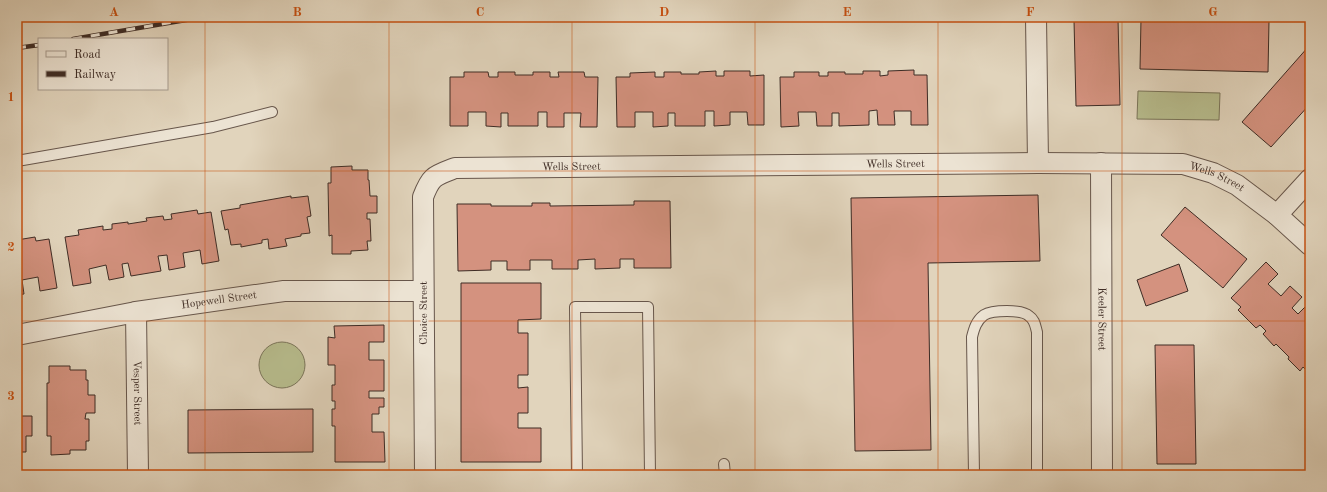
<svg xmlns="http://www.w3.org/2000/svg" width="1327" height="492" viewBox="0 0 1327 492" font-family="'Old Standard TT',serif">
<rect width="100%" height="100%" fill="#e1d4bc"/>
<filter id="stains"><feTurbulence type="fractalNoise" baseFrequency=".005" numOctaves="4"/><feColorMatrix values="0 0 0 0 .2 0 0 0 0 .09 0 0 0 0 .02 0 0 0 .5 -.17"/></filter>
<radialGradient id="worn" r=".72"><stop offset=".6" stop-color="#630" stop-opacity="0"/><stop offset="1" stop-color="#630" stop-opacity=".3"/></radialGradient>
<g fill="#b7bc8d" stroke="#7a7459">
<polygon points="1138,91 1220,93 1219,120 1137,119"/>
<circle cx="282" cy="365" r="23"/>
</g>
<g fill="#d4927f" stroke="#3e2c25">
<polygon points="1118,19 1120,105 1076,106 1074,20"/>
<polygon points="1141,19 1269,21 1268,72 1140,69"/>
<polygon points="1309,46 1310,47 1310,104 1271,147 1242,122"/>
<polygon points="914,70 914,75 927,75 928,125 911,125 911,111 894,111 895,125 878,125 877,110 869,111 869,125 839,126 839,113 832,113 832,126 817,126 816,112 798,112 799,126 781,127 780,77 794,77 794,72 819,72 819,76 828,76 828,72 845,72 845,74 863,74 863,71 880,71 880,76 888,75 888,71"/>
<polygon points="716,71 716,76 724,76 724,71 750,71 750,76 764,75 764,125 748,125 747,112 730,112 730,125 714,126 714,111 705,111 705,126 675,126 675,113 668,113 668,126 653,127 653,112 635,112 635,127 617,127 616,77 630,77 630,73 655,72 655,77 664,77 664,72 681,72 681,74 699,74 699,72"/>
<polygon points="464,72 488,72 489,77 498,77 498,72 515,72 515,75 533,75 533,72 550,72 550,77 559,77 558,72 584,72 585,77 598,77 597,127 580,127 581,113 564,113 564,127 547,127 547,112 538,112 538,126 508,126 508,113 501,113 501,127 486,126 486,112 468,112 468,126 450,126 450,77 464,77"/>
<polygon points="352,166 352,170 368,170 368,180 369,180 370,196 377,196 377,213 367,213 367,219 370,219 371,241 367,241 368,250 351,251 351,254 332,254 332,235 329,236 328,183 331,183 331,167"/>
<polygon points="1038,195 1040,261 928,263 931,450 855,451 851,198"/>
<polygon points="291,196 291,198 308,196 311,216 307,217 310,233 301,234 301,236 285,239 287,246 269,249 268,239 262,240 262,243 241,247 241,244 231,245 228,229 225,230 221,211 240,208 240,205"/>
<polygon points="634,201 670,201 671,268 634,268 634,259 620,259 620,268 595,269 595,259 578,260 578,269 552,269 552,260 530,260 530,270 507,270 507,261 491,261 491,270 458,271 457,204 491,204 491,206 532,206 532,203 550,203 550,206 634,205"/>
<polygon points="1185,207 1247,259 1223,288 1161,235"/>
<polygon points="197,210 198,214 211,212 219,261 202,264 200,250 183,253 185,267 169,270 167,255 158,256 161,271 131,276 128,263 122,264 124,277 109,280 106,265 89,269 91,283 73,286 65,237 79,235 78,230 103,226 103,230 112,229 112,224 128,222 128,224 147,221 146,218 163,216 164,220 172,219 171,214"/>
<polygon points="35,237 36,241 49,239 57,288 40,291 38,277 22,280 24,294 17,295 17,240"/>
<polygon points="1266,262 1278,274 1268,284 1281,296 1290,286 1302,297 1292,308 1298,314 1309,303 1310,305 1310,380 1307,377 1310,374 1303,367 1300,371 1288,359 1289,357 1276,344 1274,346 1263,334 1266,331 1260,325 1256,328 1238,310 1241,307 1231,298"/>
<polygon points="1179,264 1188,291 1146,306 1137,280"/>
<polygon points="461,283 541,283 541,319 518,320 518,333 528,333 528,375 518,375 518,388 528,387 528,413 518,413 518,428 541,428 541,462 461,462"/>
<polygon points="384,325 384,342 369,342 369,360 384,360 384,391 369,391 369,398 384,398 384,407 379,407 379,414 372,414 372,432 384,432 385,462 335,462 335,426 332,426 332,409 335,409 335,401 332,401 332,385 335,385 335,365 328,365 328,337 335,338 334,326"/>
<polygon points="1155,345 1194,345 1196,464 1157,464"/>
<polygon points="49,366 70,366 70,370 86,370 86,380 88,380 88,395 95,395 95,413 86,413 85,419 89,419 89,441 86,441 86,450 70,450 70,454 51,455 51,436 47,436 47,383 49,383"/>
<polygon points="313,409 313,452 188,453 188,410"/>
<polygon points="17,416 32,416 32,436 26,436 26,452 17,452"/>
</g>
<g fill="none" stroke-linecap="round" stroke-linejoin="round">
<g stroke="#67564b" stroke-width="12">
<g id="service">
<polyline points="17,161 213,127 272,112"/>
<polyline points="724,464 725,475"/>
<polyline points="577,475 575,307 648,307 650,475"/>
<path d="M974 475 972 337C974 329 976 321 984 315 992 310 1022 309 1029 316 1035 320 1035 325 1037 332V475"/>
</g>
</g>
<g stroke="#67564b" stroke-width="22">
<g id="minor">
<polyline points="1036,17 1038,163"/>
<path id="s1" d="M1101 163 1102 475"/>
<polyline points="1277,215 1310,179"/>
<path id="s2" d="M136 312 138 475"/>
<path id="s3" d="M17 335 136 312 284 291H423"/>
<path id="s4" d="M425 475 423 197C431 176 434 176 455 168L1038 163 1183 164 1213 173 1237 185 1277 215 1310 245"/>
</g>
</g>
<use href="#service" stroke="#ece3d3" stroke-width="10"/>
<use href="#minor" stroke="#ece3d3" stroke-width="20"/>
<g stroke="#3e2c25" stroke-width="4.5">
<g id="rail">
<polyline points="73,39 204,17"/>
<polyline points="17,48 39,45"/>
</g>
</g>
<use href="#rail" stroke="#ece3d3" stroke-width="3" stroke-dasharray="9" stroke-linecap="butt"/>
</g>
<path fill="none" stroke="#c65011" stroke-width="1" stroke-opacity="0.55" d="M205 17V475M389 17V475M572 17V475M755 17V475M938 17V475M1122 17V475M17 171H1310M17 321H1310"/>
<g text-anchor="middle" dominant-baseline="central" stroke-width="3" stroke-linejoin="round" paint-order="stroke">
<g font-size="11" fill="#3e2c25" stroke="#ece3d3">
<text stroke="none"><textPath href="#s4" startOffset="764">Wells Street</textPath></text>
<text stroke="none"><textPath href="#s4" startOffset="440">Wells Street</textPath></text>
<text stroke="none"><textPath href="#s4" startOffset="1088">Wells Street</textPath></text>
<text stroke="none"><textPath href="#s3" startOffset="205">Hopewell Street</textPath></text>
<text transform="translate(424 313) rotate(-90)">Choice Street</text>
<text stroke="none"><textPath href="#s1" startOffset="156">Keeler Street</textPath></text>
<text stroke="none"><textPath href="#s2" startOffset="81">Vesper Street</textPath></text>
</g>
</g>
<rect width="1327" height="492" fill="none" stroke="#e1d4bc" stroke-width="44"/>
<rect x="38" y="38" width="130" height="52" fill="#ece3d3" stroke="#a69a8d"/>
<rect x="46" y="51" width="20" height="6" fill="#ece3d3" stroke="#a69a8d"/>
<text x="74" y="58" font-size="12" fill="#3e2c25">Road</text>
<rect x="46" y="71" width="20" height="6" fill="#3e2c25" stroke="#a69a8d"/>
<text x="74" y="78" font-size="12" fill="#3e2c25">Railway</text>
<rect x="22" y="22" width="1283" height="448" fill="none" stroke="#c65011" stroke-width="1.5"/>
<g font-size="13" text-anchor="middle" font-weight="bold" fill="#c65011">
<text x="114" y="16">A</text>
<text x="297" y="16">B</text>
<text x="480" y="16">C</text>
<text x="664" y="16">D</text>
<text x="847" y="16">E</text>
<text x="1030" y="16">F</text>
<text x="1213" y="16">G</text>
<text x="11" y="101">1</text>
<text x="11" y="251">2</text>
<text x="11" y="400">3</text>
</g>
<rect width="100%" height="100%" filter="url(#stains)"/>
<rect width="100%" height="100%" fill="url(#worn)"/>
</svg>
